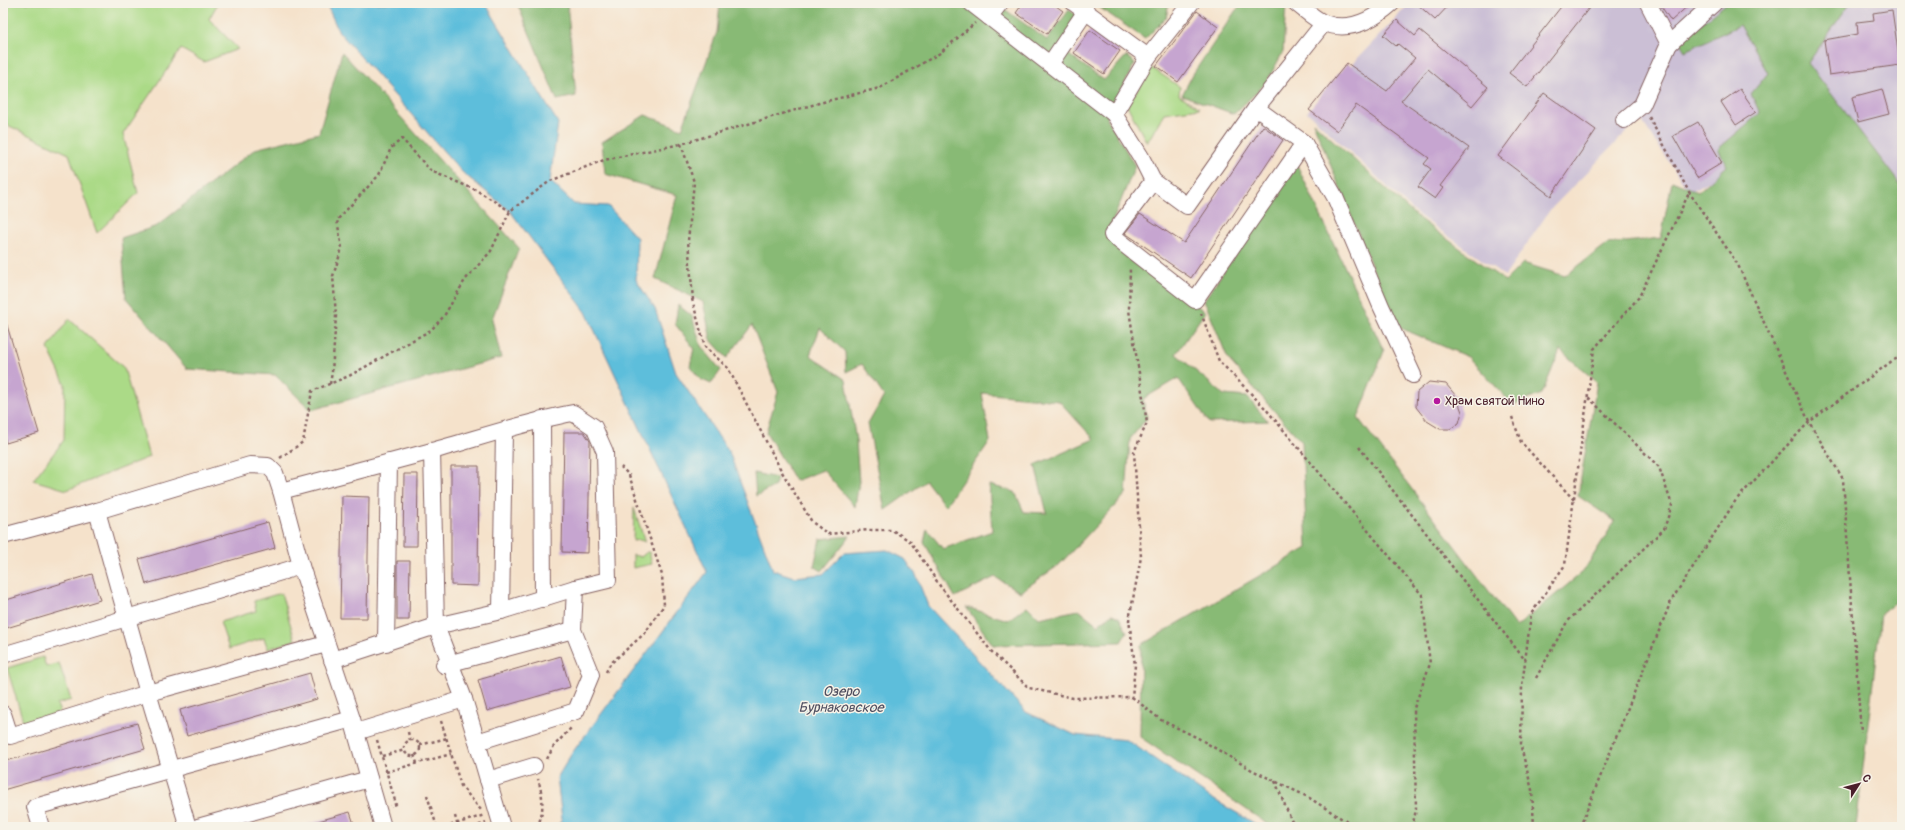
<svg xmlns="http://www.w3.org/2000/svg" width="1905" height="830" viewBox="0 0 1905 830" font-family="Pangolin,sans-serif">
<rect width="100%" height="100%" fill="#f7f3e8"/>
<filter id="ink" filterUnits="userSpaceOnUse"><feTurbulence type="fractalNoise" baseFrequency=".025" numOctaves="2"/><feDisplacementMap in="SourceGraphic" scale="8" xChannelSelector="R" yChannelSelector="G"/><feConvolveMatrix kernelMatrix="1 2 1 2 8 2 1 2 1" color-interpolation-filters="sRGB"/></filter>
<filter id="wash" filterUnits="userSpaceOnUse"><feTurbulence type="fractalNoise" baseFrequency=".012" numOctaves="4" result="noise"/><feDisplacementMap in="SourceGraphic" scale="16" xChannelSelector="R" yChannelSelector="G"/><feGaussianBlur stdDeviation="0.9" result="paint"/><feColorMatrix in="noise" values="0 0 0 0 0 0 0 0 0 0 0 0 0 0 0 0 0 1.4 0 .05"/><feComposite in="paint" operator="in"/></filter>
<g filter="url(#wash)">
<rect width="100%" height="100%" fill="#f5e2cb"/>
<polygon fill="#cbbfd5" points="1410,3 1902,3 1902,201 1734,168 1689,192 1640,118 1550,210 1505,276 1417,214 1307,112"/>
<g fill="#abda87" stroke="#7a7c59">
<polygon points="3,3 218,3 209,19 238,49 204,62 181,49 123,134 138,193 97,233 69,154 3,123"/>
<polygon points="1152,68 1180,87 1179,95 1200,108 1164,113 1147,143 1127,105"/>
<polygon points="69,319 124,368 149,457 67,490 33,480 64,440 65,384 48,348"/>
<polygon points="634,508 645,542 640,540 633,541"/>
<polygon points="647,552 649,552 652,564 633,568 633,555 641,557"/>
<polygon points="281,593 295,640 268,649 264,638 229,649 220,622 256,611 254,601"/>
<polygon points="43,657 46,667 59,663 71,700 57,704 60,713 24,724 7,668"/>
</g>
<g fill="#88ba74" stroke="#696c50">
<polygon points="517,3 567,3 576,96 557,100"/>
<polygon points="720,3 996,3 1047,40 1069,10 1083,20 1069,55 1104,80 1126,56 1135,63 1107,118 1135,166 1107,235 1205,312 1176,354 1224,395 1247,397 1268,421 1209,423 1178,378 1143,399 1147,418 1130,439 1126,494 1059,565 1020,592 995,577 955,597 924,542 927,529 943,549 992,531 989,485 1015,492 1024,512 1047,513 1035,465 1094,439 1059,401 982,393 990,441 945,506 926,481 885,510 868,424 884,396 862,364 846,372 845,352 820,328 810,355 846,380 856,441 859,482 855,507 823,470 795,481 766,432 778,392 752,325 727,358 711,340 703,302 655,279 677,195 605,174 602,142 645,115 682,129 717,32"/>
<polygon points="1093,3 1169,3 1166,18 1145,39"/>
<polygon points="1243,3 1286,3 1283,52 1266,83 1234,114 1182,95 1193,74 1236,10"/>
<polygon points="1727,3 1850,3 1808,63 1902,187 1902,597 1881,614 1856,827 1272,827 1140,737 1141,645 1307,548 1302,442 1228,359 1204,300 1297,165 1384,351 1358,418 1516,627 1583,572 1615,521 1578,496 1597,382 1560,350 1542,394 1513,405 1468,357 1396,326 1313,122 1417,217 1505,281 1523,263 1565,276 1607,244 1661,238 1672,181 1698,192 1727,166 1718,149 1760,113 1751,94 1768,73 1740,25 1685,51 1679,41"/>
<polygon points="342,52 519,248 492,319 501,358 311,410 275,375 187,369 126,298 121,238 157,226 255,149 319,133"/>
<polygon points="678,305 692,316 701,346 721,370 711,384 700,379 690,366 694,348 675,324"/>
<polygon points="754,473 777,478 775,486 756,496"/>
<polygon points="850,536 822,571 814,566 820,539"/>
<polygon points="1027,606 1039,618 1079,610 1098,625 1112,614 1119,617 1127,632 1121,642 993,645 966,607 1008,620"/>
</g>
<polygon fill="#5dbedb" stroke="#546e83" points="326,3 485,3 558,123 550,181 574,204 608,206 637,238 636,280 655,309 676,373 729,452 773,570 794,577 823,574 844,553 887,550 905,559 916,575 928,606 1026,712 1075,735 1127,740 1211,798 1261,827 557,827 562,819 557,778 572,753 707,572 586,312 510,211 462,172 339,32"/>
<g id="blocks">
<g fill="#c6a5d0">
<polygon points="1023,3 1052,3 1063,11 1047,34 1016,13"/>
<polygon points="1416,3 1451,3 1435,20"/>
<polygon points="1564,3 1593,3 1527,87 1509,73"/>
<polygon points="1659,3 1691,3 1671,21"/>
<polygon points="1892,10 1900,65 1829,75 1824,40 1858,34 1857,22 1874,20 1873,13"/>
<polygon points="1197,11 1218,27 1178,82 1156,66"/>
<polygon points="1397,20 1415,36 1420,30 1488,87 1472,106 1428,69 1401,101 1469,148 1440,186 1443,188 1435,199 1418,187 1431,169 1424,164 1429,158 1356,105 1337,131 1309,110 1347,63 1387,91 1415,58 1398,44 1396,46 1383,35"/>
<polygon points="1090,30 1120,51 1104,74 1074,53"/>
<polygon points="1740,89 1756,112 1736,125 1721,102"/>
<polygon points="1882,89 1889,114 1858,122 1852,97"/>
<polygon points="1544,93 1596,130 1551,196 1498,156"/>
<polygon points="1698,122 1722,163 1697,178 1673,136"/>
<polygon points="1263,126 1283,140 1191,278 1125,233 1140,214 1184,243"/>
<polygon points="6,322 39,433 6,443 3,432 3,323"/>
<polygon points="1429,382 1446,384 1456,396 1462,412 1459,423 1450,429 1440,429 1427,421 1416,407 1417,392"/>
<polygon points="564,432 584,432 590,441 588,553 562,552"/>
<polygon points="451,466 479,466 478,586 451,585"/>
<polygon points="404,474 418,474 417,546 403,546"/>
<polygon points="342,496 369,497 367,618 340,618"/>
<polygon points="268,522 275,548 146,584 139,559"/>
<polygon points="397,561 410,561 409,620 397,620"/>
<polygon points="92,574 100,600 3,629 3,601"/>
<polygon points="561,656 570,687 487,711 478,680"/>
<polygon points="310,673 317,699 187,736 180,710"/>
<polygon points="137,723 145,749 3,790 3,762"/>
<polygon points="350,812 355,827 308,827 308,824"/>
</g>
</g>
</g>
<g filter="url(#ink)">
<use href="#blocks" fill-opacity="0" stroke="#866363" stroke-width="1"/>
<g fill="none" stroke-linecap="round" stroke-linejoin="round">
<g stroke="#866363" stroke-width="18">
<g id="minor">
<polyline points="971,3 1114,114"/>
<polyline points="1074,3 1148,57 1114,114 1141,157 1153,181 1112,235 1195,300 1304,143 1256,108 1324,23"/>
<path d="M1296 3C1304 9 1314 19 1324 23 1350 33 1373 20 1392 3"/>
<polyline points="989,17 1000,3"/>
<polyline points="1669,44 1714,3"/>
<polyline points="1148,57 1191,3"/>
<polyline points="1050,64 1086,11"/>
<polyline points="1624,120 1642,105 1669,44 1648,3"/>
<polyline points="1304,143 1335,197 1381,306 1413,375"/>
<polyline points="1153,181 1187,206 1256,108"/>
<polyline points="542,419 543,599"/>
<polyline points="281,491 432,451 436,626 464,699 477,742 576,711 591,675 573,630 575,588"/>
<polyline points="97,511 148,693 188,827"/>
<polyline points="3,536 97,511 250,465 268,466 275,473 281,491 301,566 352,719 383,827"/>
<polyline points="501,611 504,431"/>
<polyline points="386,643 389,462"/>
<polyline points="3,655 301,566"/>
<path d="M332 660 436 626 501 611 575 588 608 580 605 452 594 427 573 413C525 422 479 438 432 451"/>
<polyline points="444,665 573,630"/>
<polyline points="3,714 10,736 148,693 326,644"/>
<polyline points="356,732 464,699"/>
<polyline points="477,742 502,827"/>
<polyline points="488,780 534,766"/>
<polyline points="41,827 35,807 352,719"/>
<polyline points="198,827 369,779"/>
</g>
</g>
<g stroke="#866363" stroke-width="2.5" stroke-dasharray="3 3" stroke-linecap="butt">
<polyline points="1649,117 1689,192 1738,265 1809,422 1843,479 1861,733"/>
<polyline points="692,299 705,347 728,368 782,472 812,522 828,534 868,530 892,530 910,541 940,586 991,651 1029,688 1073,698 1132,697 1135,665 1129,620 1141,557 1134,452 1147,423 1129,310 1130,268"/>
<polyline points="693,300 688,241 694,182 681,144 819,103 880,88 940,53 975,23"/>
<polyline points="1201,313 1219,361 1265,408 1422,595 1430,664 1414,708 1416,810 1412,827"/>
<polyline points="330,384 332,372 336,316 333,276 342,248 337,220 379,175 391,148 402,139 431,171 476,190 510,211"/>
<polyline points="1512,417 1521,442 1574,500"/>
<polyline points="1359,447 1525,660"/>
<polyline points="280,458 303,442 312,391 349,376 431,330 444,316 465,280 491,251 510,211 550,181 604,160 681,144"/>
<polyline points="606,672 610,664 645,633 664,605 662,575 629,475 621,467"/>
<polyline points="1536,678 1567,622 1664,529 1672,505 1659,467 1588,397"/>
<polyline points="1132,697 1161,720 1198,738 1252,770 1308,797 1355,827"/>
<polyline points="441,721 461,786 481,810"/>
<polyline points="408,732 410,740"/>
<polyline points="377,740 396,804 391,806"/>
<circle cx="412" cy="748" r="8"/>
<polyline points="420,745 447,738"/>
<polyline points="414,755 417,763"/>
<polyline points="382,756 405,750"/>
<polyline points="547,759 554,746 571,728"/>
<polyline points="386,772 451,754"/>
<polyline points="1275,781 1294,827"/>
<polyline points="427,795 437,827"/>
<polyline points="455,816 458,827"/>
<polyline points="445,827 485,815"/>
<polyline points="473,827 486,823"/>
<path d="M537 827C545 811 543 796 538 779"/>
<polyline points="1534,827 1532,790 1521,747 1522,686 1531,614 1565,565 1594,349 1639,297 1689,193"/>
<polyline points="1580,827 1671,601 1736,500 1809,422 1892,361 1902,356"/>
</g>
<use href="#minor" stroke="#fff" stroke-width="16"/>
</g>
</g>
<circle fill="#b5179e" stroke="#f7f3e8" stroke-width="1.5" cx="1437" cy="401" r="4"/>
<g text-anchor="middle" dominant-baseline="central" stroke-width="3" stroke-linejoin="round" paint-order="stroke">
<g font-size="13" fill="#4a1f2b" stroke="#f7f3e8" text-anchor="start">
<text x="1445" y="401">Храм святой Нино</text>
</g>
<g font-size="14" font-style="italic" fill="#504f60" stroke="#f7f3e8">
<text x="841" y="691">Озеро<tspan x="841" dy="16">Бурнаковское</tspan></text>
</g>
</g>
<rect width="1905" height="830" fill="none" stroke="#f7f3e8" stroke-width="16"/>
<g transform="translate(1859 784) rotate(54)" stroke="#f7f3e8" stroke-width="3" paint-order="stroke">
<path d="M0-3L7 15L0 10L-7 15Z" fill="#4a1f2b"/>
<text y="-6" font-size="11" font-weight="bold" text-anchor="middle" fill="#4a1f2b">С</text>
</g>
</svg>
